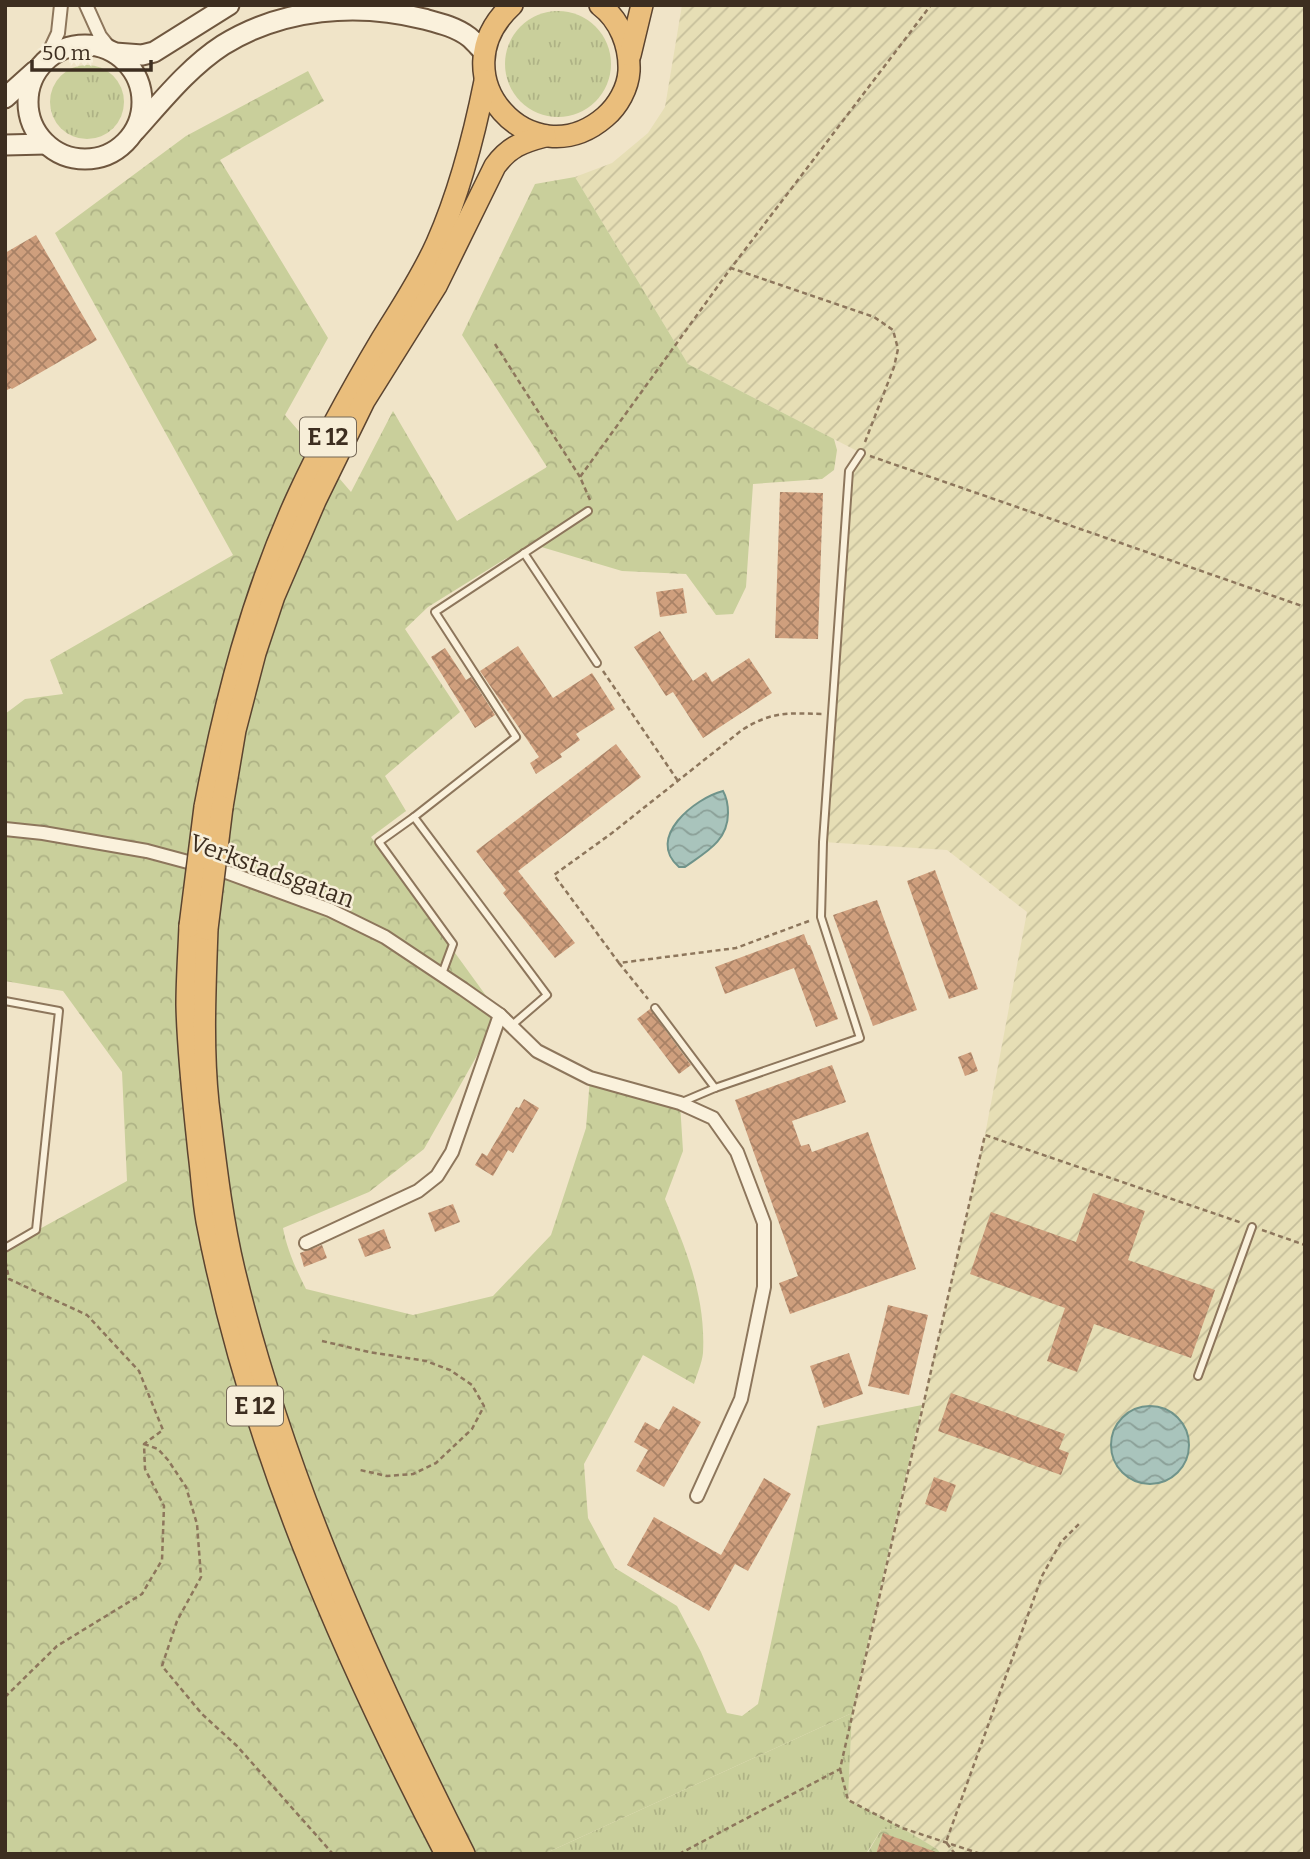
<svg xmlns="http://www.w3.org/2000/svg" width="1310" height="1859" viewBox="0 0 1310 1859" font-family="Bitter,serif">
<defs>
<pattern id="farmland-furrows" width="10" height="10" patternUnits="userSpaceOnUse" patternTransform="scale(1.75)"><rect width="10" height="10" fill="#e6deb5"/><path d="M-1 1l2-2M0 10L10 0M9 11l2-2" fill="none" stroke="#c6bf9b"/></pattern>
<pattern id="grass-tufts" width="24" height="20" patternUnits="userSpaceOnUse" patternTransform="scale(1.75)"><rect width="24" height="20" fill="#c9cf9b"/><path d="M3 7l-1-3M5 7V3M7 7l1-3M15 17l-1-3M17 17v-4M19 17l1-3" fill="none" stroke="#aeb285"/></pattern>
<pattern id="forest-crowns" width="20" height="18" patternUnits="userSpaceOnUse" patternTransform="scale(1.75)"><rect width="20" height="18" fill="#c9cf9b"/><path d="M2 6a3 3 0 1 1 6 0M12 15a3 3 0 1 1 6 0" fill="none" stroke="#aeb285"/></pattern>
<pattern id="water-waves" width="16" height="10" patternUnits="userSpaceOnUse" patternTransform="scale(1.75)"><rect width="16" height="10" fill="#a9c4bc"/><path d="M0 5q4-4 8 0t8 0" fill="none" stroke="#8ba098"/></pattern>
<pattern id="building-cross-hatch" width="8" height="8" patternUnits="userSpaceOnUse" patternTransform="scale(1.75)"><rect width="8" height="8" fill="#cf9f7d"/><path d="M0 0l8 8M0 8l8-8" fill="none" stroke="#a98266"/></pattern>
</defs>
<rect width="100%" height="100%" fill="#f0e4c8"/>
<polygon fill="url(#farmland-furrows)" points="682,5 1305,5 1305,1854 941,1854 937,1849 902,1828 848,1800 852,1713 985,1135 1027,912 947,850 823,842 849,471 861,453 688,364 575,177 612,163 648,133 665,107"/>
<g fill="url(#grass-tufts)">
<circle cx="558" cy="64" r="53"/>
<circle cx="87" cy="102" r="37"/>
<polygon points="852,1713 848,1800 902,1828 881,1830 866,1854 544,1854"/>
</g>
<g fill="url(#forest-crowns)">
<path d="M308 71 324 101 220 160 328 338 285 415 351 492 393 411 457 521 547 467 462 335 535 184 575 177 688 364 834 439 837 450 834 470 822 479 753 484 746 587 733 614 716 615 686 574 622 571 538 546 505 559 428 607 405 629 460 712 385 776 406 811 371 837 500 1015 424 1149 369 1192 283 1228C287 1250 296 1269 306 1289L413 1315 493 1296 551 1235 586 1128 590 1078 680 1103 683 1151 665 1199C686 1249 706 1297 703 1353 702 1363 697 1374 694 1384L643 1355 584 1464 588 1518 615 1568 677 1606 701 1652 727 1713 742 1716 758 1704 817 1426 922 1405 852 1713 544 1854H5V1248L127 1181 122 1072 63 991 5 981V714L25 699 63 694 50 660 233 555 55 233 186 136Z"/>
<polygon points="902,1828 937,1849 941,1854 867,1854 881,1830"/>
</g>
<g fill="url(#water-waves)" stroke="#6f938a" stroke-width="2">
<path d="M723 791C727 798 728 805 728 813 728 841 706 852 685 867H679C645 838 695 798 723 791Z"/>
<circle cx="1150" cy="1445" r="39"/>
</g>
<g fill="url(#building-cross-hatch)">
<polygon points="36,235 97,340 12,389 11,388 5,391 5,253"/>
<polygon points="780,492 823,493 818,639 775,638"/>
<polygon points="683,588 687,613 660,617 656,592"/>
<polygon points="660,631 693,681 706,672 712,682 749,658 772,693 703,738 673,692 666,696 634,647"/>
<polygon points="518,646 553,698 592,673 615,709 576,734 580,740 560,754 562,757 536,774 530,763 539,757 480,671"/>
<polygon points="445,648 466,680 471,677 495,715 475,728 431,657"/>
<polygon points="616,744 641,777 518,871 575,943 555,958 503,893 506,890 476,851"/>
<polygon points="935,870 978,989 949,999 907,881"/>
<polygon points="877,900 917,1010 873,1026 833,915"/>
<polygon points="804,934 808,945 810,945 838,1019 816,1027 794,968 725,994 715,967"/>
<polygon points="650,1009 691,1065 679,1074 637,1019"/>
<polygon points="971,1052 978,1071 965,1076 958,1057"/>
<polygon points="832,1065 846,1102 792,1121 801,1146 809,1144 812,1152 868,1132 916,1269 790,1314 779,1283 798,1276 735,1100"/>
<polygon points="524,1099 539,1108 513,1153 508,1150 493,1176 475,1165 482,1153 487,1156 516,1107 519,1108"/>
<polygon points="1093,1193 1145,1211 1128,1260 1215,1290 1191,1358 1094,1324 1077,1372 1047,1361 1065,1308 970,1274 991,1212 1076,1242"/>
<polygon points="453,1204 460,1222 435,1232 428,1213"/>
<polygon points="384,1229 391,1248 365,1257 358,1239"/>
<polygon points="322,1245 327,1258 304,1267 300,1253"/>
<polygon points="888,1305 928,1315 909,1395 868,1386"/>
<polygon points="849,1353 863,1394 824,1408 810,1366"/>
<polygon points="951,1393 1065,1434 1059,1449 1069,1453 1061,1475 938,1431"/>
<polygon points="673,1406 701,1422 664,1487 636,1471 648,1450 634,1442 645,1422 659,1430"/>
<polygon points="934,1477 956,1485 946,1512 925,1504"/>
<polygon points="764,1478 791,1494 748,1571 735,1564 709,1611 627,1565 654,1517 721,1555"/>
<polygon points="883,1833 936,1852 936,1854 876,1854"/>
</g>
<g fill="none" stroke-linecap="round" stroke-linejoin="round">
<g stroke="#8d765c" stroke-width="10">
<g id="service">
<polyline points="524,553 597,663"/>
<polyline points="414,817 516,737 435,612 588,511"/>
<polyline points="442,974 453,944 379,842 414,817 547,995 511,1026"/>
<polyline points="5,1001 59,1011 36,1230 5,1248"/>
<polyline points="655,1008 715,1088"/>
<polyline points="682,1102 715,1088 860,1038 821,917 823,842 849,471 861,453"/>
<polyline points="1198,1376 1252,1227"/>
</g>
</g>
<g stroke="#8d765c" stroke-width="16">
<g id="minor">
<polyline points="86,5 100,36 113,52"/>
<polyline points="44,63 58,33 61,5"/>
<polyline points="5,829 43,833 147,851 229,873 330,910 385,937 463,989 500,1015 537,1051 590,1078 680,1103 713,1118 737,1152 764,1223 764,1287 741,1399 697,1496"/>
<polyline points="306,1243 418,1191 437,1176 452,1152 500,1015"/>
</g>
</g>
<g stroke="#6f573f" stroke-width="23">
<g id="secondary">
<circle cx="85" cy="102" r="57"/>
<polyline points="115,53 142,55 154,52 229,5"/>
<polyline points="5,98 35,71"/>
<path d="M135 131C162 101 189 67 223 45 283 8 357 2 424 19 439 23 456 27 469 37 474 41 479 47 484 52"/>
<polyline points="5,145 46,144"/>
</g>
</g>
<g stroke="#5b4430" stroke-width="24">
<g id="trunk">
<path d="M512 5C435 76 532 180 605 117 618 106 628 88 629 71 630 46 620 20 600 5"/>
<polyline points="630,55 642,5"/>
<path d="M205 807C225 701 252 597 297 498 322 444 351 391 382 339 401 308 422 277 437 243 460 191 474 136 485 81"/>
<path d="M222 807 235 730 255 653 274 596 315 501 364 401 436 286 495 166C509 147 522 142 545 136"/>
<path d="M190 926C189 952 187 979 187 1005 188 1054 194 1104 199 1153 202 1176 203 1199 207 1221 250 1444 342 1654 446 1854"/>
<path d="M207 929C205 987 202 1046 208 1103 215 1159 221 1216 234 1270 283 1474 370 1668 464 1854"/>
</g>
</g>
<g stroke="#8d765c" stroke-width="2.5" stroke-dasharray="5 3.5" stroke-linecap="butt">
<polyline points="495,344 580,477"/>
<polyline points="865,442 894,367 898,349 893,330 874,317 731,268 931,5"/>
<polyline points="870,456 1305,607"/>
<polyline points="590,500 580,477 731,268"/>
<polyline points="603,671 678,781"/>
<path d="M809 921 736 948 619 963 554 875 612 833 742 730C772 711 788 713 822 714"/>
<polyline points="619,963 648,999"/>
<polyline points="1262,1230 1305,1245"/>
<polyline points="322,1341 369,1352 426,1361 450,1370 472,1385 484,1406 472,1429 436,1463 413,1474 387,1476 360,1470"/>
<polyline points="144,1444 158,1449 168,1460 186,1487 197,1524 201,1577 177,1621 162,1666 202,1714 237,1746 333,1854"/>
<polyline points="5,1697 57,1646 142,1594 162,1560 164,1506 145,1469 144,1444 163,1430 139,1371 87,1315 9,1279 5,1259"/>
<polyline points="840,1769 848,1800 902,1828 981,1854"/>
<polyline points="679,1854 840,1769 985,1135 1242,1223"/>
<polyline points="955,1854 946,1842 1042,1576 1061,1542 1081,1522"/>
</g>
<use href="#service" stroke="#faf1dc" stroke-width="6"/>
<use href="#minor" stroke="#faf1dc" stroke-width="12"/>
<use href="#secondary" stroke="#faf1dc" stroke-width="19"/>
<use href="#trunk" stroke="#eabe7c" stroke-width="21"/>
<g stroke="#5b4430" stroke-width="24" stroke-linecap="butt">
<g id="trunk-bridge">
<polyline points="190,926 205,807"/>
<polyline points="207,929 222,807"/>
</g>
</g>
<use href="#trunk-bridge" stroke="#eabe7c" stroke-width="21"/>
</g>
<g text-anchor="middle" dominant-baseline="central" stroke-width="5" stroke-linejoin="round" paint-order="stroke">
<g fill="#f7eed8" stroke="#756857" stroke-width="2">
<rect x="300" y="417.5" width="56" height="39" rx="5"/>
<rect x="227" y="1386.5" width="56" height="39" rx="5"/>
</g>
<g font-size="23" font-weight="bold" fill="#3d2e20">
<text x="328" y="437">E 12</text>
<text x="255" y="1406">E 12</text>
</g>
<g font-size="24" fill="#3d2e20" stroke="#f7eed8">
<text transform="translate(272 871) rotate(20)">Verkstadsgatan</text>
</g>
</g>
<rect width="1310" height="1859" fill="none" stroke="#3d2e20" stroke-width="14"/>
<path d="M32 60v10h119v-10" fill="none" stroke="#3d2e20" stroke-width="3.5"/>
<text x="42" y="60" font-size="21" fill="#3d2e20" stroke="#f7eed8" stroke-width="5" paint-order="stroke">50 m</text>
</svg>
